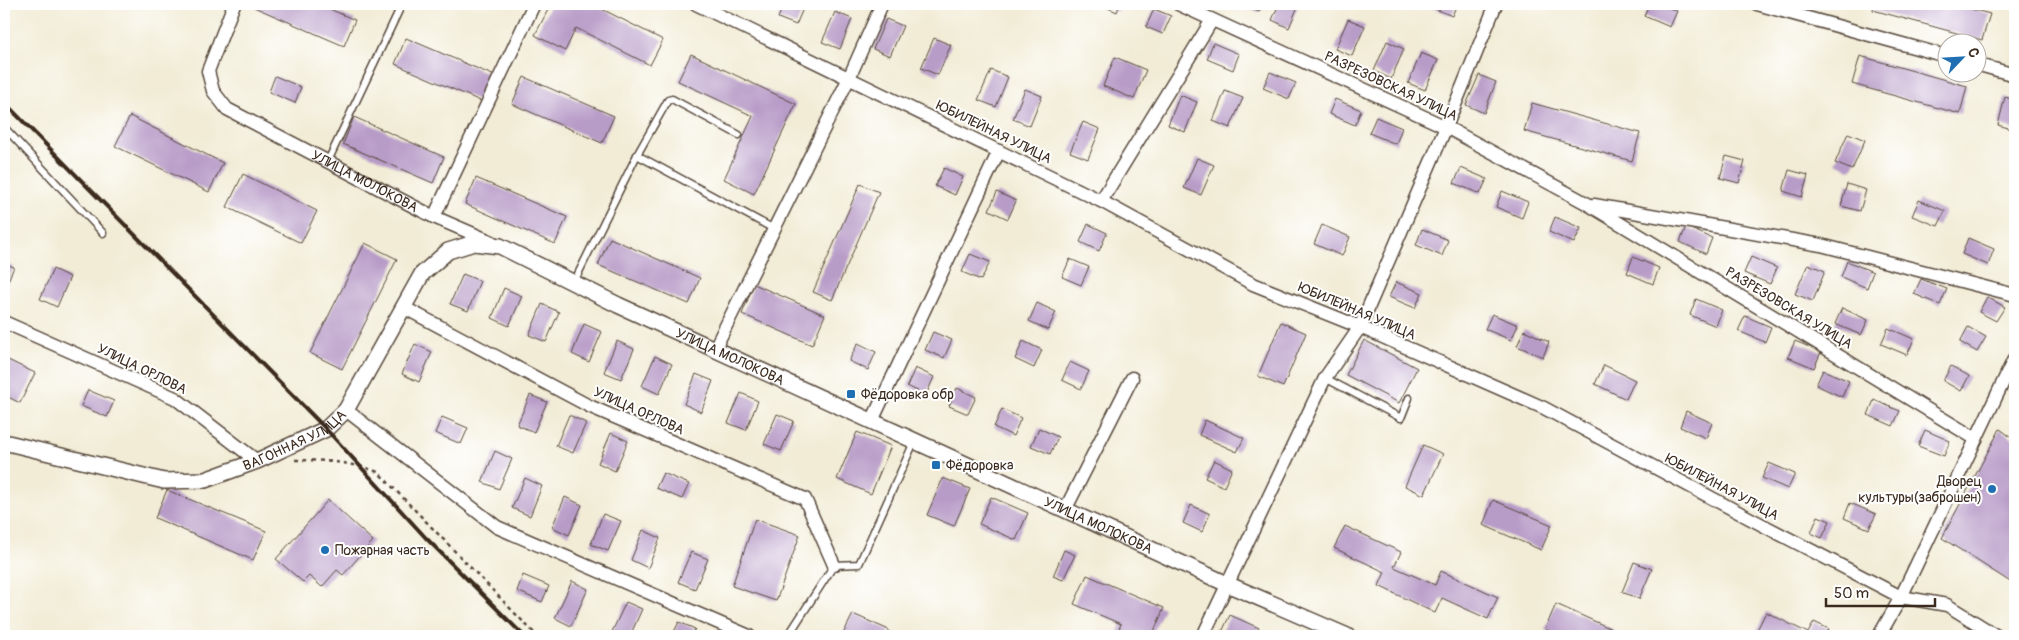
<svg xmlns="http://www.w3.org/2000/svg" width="2019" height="640" viewBox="0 0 2019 640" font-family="Pangolin,sans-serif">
<rect width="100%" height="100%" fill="#fff"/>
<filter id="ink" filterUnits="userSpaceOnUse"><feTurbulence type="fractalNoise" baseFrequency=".02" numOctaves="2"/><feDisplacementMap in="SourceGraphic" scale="10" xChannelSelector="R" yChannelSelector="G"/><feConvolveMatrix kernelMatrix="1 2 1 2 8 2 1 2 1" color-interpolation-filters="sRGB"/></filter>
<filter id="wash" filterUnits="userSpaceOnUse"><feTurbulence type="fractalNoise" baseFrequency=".0096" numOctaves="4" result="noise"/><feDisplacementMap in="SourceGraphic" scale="20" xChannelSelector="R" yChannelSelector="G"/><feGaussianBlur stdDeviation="1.12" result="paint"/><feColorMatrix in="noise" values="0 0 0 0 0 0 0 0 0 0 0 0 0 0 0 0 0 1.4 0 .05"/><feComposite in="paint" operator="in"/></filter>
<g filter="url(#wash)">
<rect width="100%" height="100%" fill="#f2ecd6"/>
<g id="blocks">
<g fill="#b89cc8">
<polygon points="255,4 318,4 355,20 344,46 254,7"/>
<polygon points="551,4 592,4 663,40 650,65 576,28 565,51 535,35"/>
<polygon points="784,4 805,4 796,25 778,18"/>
<polygon points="1099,4 1120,4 1117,12"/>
<polygon points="1239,4 1263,4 1259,12"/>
<polygon points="1279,4 1299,4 1289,28 1272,20"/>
<polygon points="1427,4 1457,4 1452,16 1426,5"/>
<polygon points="1649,4 1659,4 1677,11 1670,27 1644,16"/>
<polygon points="1874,4 1953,4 1990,14 1982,40 1873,10"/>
<polygon points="1154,9 1171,16 1163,34 1146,27"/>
<polygon points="835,12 852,19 840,49 822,42"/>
<polygon points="886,19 903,26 890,56 873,49"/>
<polygon points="1348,19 1365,26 1352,56 1335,49"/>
<polygon points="406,38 497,77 485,103 395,64"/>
<polygon points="934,38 951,45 938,75 921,68"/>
<polygon points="1387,41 1404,49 1391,79 1374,71"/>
<polygon points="1213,43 1239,54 1233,70 1207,59"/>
<polygon points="1421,53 1438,60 1425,90 1408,83"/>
<polygon points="691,54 796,104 754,194 724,179 753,116 678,81"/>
<polygon points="1860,56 1967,86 1960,114 1852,84"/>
<polygon points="1115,57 1146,70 1134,99 1103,86"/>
<polygon points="991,70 1008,77 996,107 978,100"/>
<polygon points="1270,72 1296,83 1289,99 1263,88"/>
<polygon points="1479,75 1496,82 1484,113 1466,105"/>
<polygon points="275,76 301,87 295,103 269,92"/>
<polygon points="524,77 614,116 602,143 512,104"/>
<polygon points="1025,89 1042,96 1030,126 1013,119"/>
<polygon points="1225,91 1243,98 1230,128 1213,121"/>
<polygon points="1180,95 1197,102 1185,132 1168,125"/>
<polygon points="2005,97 2015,100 2015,130 1998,125"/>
<polygon points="1335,99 1361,110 1355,125 1329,114"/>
<polygon points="1532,103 1640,133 1632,161 1524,131"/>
<polygon points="130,116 223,163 209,192 115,146"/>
<polygon points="354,117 444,157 433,183 343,144"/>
<polygon points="1376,117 1402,128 1396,144 1369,133"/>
<polygon points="1083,122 1100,129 1088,159 1070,152"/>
<polygon points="1848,133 1865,140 1852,170 1835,163"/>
<polygon points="1726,156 1745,161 1739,183 1720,178"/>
<polygon points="1197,158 1214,165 1201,195 1184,188"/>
<polygon points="944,168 963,177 955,195 935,186"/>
<polygon points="1461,168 1487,179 1480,194 1454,183"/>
<polygon points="1789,170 1808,175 1802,197 1783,191"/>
<polygon points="243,174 317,211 301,243 227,207"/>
<polygon points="476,178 567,217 555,244 465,204"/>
<polygon points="860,184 879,192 832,300 813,292"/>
<polygon points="1847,184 1866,190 1860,211 1841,206"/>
<polygon points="1502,191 1528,202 1522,218 1496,207"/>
<polygon points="997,192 1016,201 1008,219 989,210"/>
<polygon points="1919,200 1945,211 1938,226 1912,216"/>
<polygon points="1555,217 1581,228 1574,243 1549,232"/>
<polygon points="1088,224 1107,233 1099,251 1080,242"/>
<polygon points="1322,225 1350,237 1342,256 1314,244"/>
<polygon points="1686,227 1712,238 1706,254 1680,242"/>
<polygon points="1422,229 1448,240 1442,256 1416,245"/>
<polygon points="610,238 700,278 689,304 598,265"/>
<polygon points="1968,238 1994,249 1988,265 1962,254"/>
<polygon points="365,243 397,259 342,369 310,353"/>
<polygon points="970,254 990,262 981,280 962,272"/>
<polygon points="1633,257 1659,268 1653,284 1627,273"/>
<polygon points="1751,257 1777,268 1770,284 1744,273"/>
<polygon points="1070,259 1089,267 1081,285 1062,277"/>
<polygon points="1847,261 1873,272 1867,288 1841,277"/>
<polygon points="4,263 14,267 7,283 4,281"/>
<polygon points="1808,264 1825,271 1813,301 1795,294"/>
<polygon points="53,269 70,277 57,307 40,299"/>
<polygon points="463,274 480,281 468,311 450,304"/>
<polygon points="1921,279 1947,289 1940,305 1914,294"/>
<polygon points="1396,282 1422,293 1415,308 1389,297"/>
<polygon points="754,284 825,315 812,345 742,314"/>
<polygon points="504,288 522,296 509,326 492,318"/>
<polygon points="1987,297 2005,307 1996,321 1979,312"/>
<polygon points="1696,299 1722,310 1716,326 1690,315"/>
<polygon points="1037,303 1056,312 1048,330 1029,321"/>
<polygon points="542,304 559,312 546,342 529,335"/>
<polygon points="1842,308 1868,320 1861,335 1835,324"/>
<polygon points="1492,314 1518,325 1511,340 1485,329"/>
<polygon points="1745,316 1771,327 1765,342 1738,331"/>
<polygon points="1281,322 1306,333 1283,387 1258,376"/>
<polygon points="584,324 602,332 589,362 572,354"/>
<polygon points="1968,327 1986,337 1977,352 1960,342"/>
<polygon points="1888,328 1914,339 1907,355 1881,344"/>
<polygon points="1524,330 1549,342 1543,357 1517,346"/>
<polygon points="933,332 952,340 944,358 925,350"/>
<polygon points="1364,340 1417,368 1399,403 1346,375"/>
<polygon points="617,341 634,349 621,379 604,372"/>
<polygon points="1023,341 1042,350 1034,368 1015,359"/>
<polygon points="1795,341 1821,352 1814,368 1788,357"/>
<polygon points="858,343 876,352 868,370 849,361"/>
<polygon points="415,344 432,352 419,382 402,374"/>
<polygon points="655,356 672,364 659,394 642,386"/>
<polygon points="4,358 35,373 20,403 4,395"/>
<polygon points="1070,362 1089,371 1081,389 1062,380"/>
<polygon points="1604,365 1635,380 1626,399 1595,384"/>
<polygon points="1951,366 1969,376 1961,391 1943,381"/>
<polygon points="915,368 934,377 926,395 907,386"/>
<polygon points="1823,370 1849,381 1842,397 1816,385"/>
<polygon points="696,374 713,381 701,412 684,404"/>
<polygon points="957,388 976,397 968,414 949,406"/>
<polygon points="88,390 114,401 107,417 81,406"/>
<polygon points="741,393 758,401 746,430 728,423"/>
<polygon points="530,395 547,402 534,432 517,425"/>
<polygon points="1874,400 1900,411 1893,426 1868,415"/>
<polygon points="1002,409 1021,418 1013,436 994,427"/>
<polygon points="1686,411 1712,423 1706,438 1680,427"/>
<polygon points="777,414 794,421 781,451 764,444"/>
<polygon points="569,415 586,423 573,453 556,446"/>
<polygon points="442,417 468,428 461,444 435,433"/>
<polygon points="1205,420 1244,438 1237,452 1199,435"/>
<polygon points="1039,428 1058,437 1050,454 1031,446"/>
<polygon points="2000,429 2015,440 2015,585 1942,538"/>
<polygon points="1925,430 1950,441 1944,456 1918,446"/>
<polygon points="857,432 891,446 871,494 837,479"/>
<polygon points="611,433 628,441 615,471 598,463"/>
<polygon points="1423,445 1443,454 1424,495 1405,486"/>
<polygon points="495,451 512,459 499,489 482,482"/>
<polygon points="1214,460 1232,469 1224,487 1205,478"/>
<polygon points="1769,463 1795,474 1788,489 1762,478"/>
<polygon points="663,473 689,484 682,499 656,488"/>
<polygon points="525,478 542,486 530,516 512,508"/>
<polygon points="943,478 970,489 954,526 927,515"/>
<polygon points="167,490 266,531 253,560 155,518"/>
<polygon points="565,497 582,505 569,535 552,527"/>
<polygon points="991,497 1028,513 1016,540 979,524"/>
<polygon points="328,500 373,541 343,575 337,570 322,587 309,576 303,582 276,559"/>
<polygon points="1493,500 1552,525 1541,550 1483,525"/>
<polygon points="1850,503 1876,514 1869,529 1844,518"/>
<polygon points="1191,505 1210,514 1202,532 1183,523"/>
<polygon points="603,514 621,521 608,551 591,544"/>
<polygon points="1818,516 1830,521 1822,538 1811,533"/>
<polygon points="755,519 800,535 776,601 732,586"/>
<polygon points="1345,526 1401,552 1394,567 1435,585 1441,571 1498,597 1488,619 1442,598 1435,613 1379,586 1385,572 1334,548"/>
<polygon points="643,530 660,538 648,568 631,560"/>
<polygon points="1064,550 1075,555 1063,580 1053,576"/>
<polygon points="691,552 708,559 695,589 678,582"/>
<polygon points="1634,562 1652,569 1639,599 1622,592"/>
<polygon points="523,575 549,586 542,602 517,591"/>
<polygon points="1087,575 1164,608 1152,636 1116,636 1121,624 1074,604"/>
<polygon points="572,581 588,589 571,626 555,618"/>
<polygon points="626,602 642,609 630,636 610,636"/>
<polygon points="1556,604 1614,630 1611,636 1562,636 1545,629"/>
<polygon points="1766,612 1808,633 1814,622 1829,629 1825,636 1754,636"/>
<polygon points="853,614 889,630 886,636 842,636"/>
<polygon points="1230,615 1259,628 1255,636 1220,636"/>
<polygon points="679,622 695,629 691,636 672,636"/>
</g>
</g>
</g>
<g filter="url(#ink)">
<use href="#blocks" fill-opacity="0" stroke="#56473a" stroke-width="1"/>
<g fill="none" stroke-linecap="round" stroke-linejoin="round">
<g stroke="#56473a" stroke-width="9">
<g id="service">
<polyline points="4,127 103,233"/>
<polyline points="637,155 774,229"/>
<polyline points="328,161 402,4"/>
<polyline points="574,282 637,155 668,100 672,99 739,135"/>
<polyline points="1325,378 1401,418 1409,398"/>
<polyline points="788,636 834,565 859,564 914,442"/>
</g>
</g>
<g stroke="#56473a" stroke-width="15">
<g id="minor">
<path id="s1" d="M234 4 208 71 213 91 227 109 434 217 492 242"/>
<polyline points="696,4 1101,201 1253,284 1360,327 1544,408 1751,519 1901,597 1947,605 1997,636"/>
<polyline points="1178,4 1446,127 1586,203 1976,439"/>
<polyline points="1757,4 1946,56"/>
<polyline points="1976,64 2015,75"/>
<polyline points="1101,201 1212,20"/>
<polyline points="1594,205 1821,245 2015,295"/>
<polyline points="434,217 534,4"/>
<polyline points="403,307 589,406 805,499 834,565"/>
<polyline points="4,322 175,398 257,461"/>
<polyline points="715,348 849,78 882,4"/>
<polyline points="346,410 497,527 749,636"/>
<polyline points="872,421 999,151"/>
<polyline points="1065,510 1132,378"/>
<polyline points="1203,636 1325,378 1360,327 1446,127 1496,4"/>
<polyline points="1879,636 1901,597 2015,357"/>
</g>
</g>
<g stroke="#56473a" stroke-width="18">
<g id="tertiary">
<path id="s2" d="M4 442 164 481 205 480 257 461 326 429 346 410 422 274 448 251 474 243 500 246 618 305 1227 584 1347 636"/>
</g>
</g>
<path stroke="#56473a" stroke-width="2.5" stroke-dasharray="4 4" stroke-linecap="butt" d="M295 460C324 460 351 462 378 472L537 636"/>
<use href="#service" stroke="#fff" stroke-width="6"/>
<use href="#minor" stroke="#fff" stroke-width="12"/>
<use href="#tertiary" stroke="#fff" stroke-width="15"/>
<polyline stroke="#3b2a1e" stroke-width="4" points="4,102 326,429 426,538 524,636"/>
</g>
</g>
<g fill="#1f6fb2" stroke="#fff" stroke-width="2">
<rect x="846" y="389" width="10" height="10" rx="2.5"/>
<rect x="931" y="460" width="10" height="10" rx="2.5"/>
<circle cx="1992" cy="489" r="5"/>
<circle cx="325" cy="550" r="5"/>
</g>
<g text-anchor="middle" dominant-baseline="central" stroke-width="4" stroke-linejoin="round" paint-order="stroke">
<g font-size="14" fill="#3b2a1e" stroke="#fff">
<text transform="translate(1391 86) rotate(25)">РАЗРЕЗОВСКАЯ УЛИЦА</text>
<text transform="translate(994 132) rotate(26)">ЮБИЛЕЙНАЯ УЛИЦА</text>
<text stroke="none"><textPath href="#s1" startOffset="271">УЛИЦА МОЛОКОВА</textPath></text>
<text transform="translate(1789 308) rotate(31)">РАЗРЕЗОВСКАЯ УЛИЦА</text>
<text transform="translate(1357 311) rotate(23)">ЮБИЛЕЙНАЯ УЛИЦА</text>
<text stroke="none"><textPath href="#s2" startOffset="864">УЛИЦА МОЛОКОВА</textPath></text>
<text transform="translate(142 369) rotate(26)">УЛИЦА ОРЛОВА</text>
<text transform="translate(639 411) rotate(24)">УЛИЦА ОРЛОВА</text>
<text stroke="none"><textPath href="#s2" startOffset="304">ВАГОННАЯ УЛИЦА</textPath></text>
<text transform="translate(1722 487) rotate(28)">ЮБИЛЕЙНАЯ УЛИЦА</text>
<text stroke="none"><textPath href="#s2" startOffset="1269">УЛИЦА МОЛОКОВА</textPath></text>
</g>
<g font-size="14" fill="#3b2a1e" stroke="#fff" text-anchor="start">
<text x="861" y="394">Фёдоровка обр</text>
<text x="946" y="465">Фёдоровка</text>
<text x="1982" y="481" text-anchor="end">Дворец<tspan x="1982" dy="16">культуры(заброшен)</tspan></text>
<text x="335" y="550">Пожарная часть</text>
</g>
</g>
<rect width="2019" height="640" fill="none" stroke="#fff" stroke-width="20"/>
<g transform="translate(1962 58) rotate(65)"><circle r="24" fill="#ffffff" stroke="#b1aaa5"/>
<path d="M0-4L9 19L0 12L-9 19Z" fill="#1f6fb2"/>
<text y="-8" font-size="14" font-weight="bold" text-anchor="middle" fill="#3b2a1e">С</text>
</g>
<path d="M1826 598v8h109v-8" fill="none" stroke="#3b2a1e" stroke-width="2.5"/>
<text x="1834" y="598" font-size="15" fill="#3b2a1e" stroke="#ffffff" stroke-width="4" paint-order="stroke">50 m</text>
</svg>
